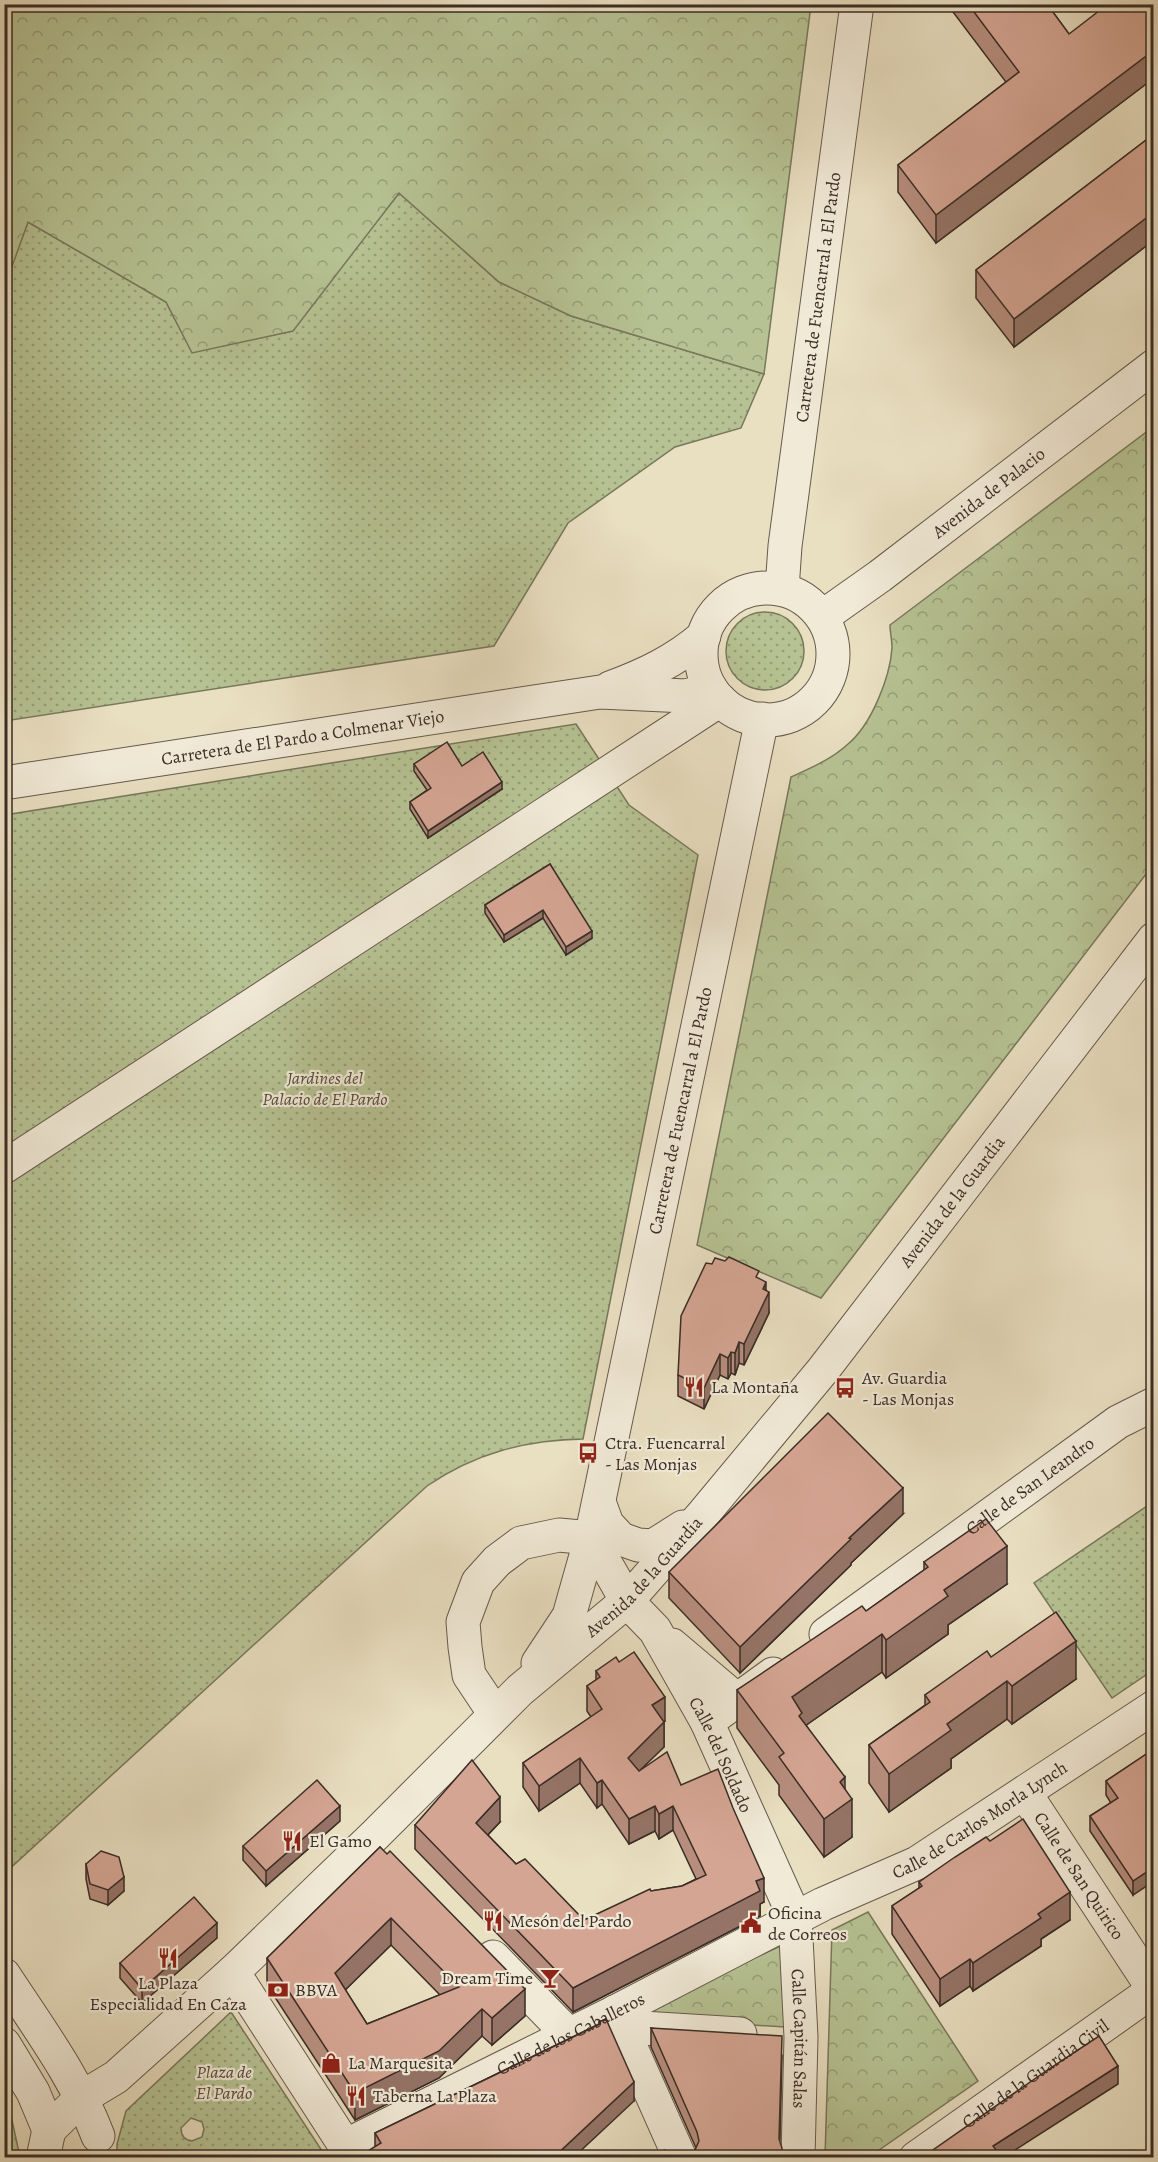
<svg xmlns="http://www.w3.org/2000/svg" width="1158" height="2162" viewBox="0 0 1158 2162" font-family="Alegreya,serif">
<defs>
<pattern id="grass-dots" width="8" height="8" patternUnits="userSpaceOnUse" patternTransform="scale(1.5)"><rect width="8" height="8" fill="#b6c293"/><path d="M2 2h.1M6 6h.1" fill="none" stroke="#959e78" stroke-width="1.8" stroke-linecap="round"/></pattern>
<pattern id="forest-crowns" width="20" height="18" patternUnits="userSpaceOnUse" patternTransform="scale(1.5)"><rect width="20" height="18" fill="#b6c293"/><path d="M2 6a3 3 0 1 1 6 0M12 15a3 3 0 1 1 6 0" fill="none" stroke="#959e78"/></pattern>
</defs>
<rect width="100%" height="100%" fill="#e9dfc1"/>
<filter id="stains"><feTurbulence type="fractalNoise" baseFrequency=".00333" numOctaves="4"/><feColorMatrix values="0 0 0 0 .2 0 0 0 0 .09 0 0 0 0 .02 0 0 0 .5 -.17"/></filter>
<radialGradient id="worn" r=".72"><stop offset=".6" stop-color="#630" stop-opacity="0"/><stop offset="1" stop-color="#630" stop-opacity=".3"/></radialGradient>
<g fill="url(#grass-dots)" stroke="#78785c" stroke-width="1.5" fill-rule="evenodd">
<polygon points="399,193 499,282 571,316 764,374 741,428 675,447 568,523 494,646 5,721 4,286 28,222 166,302 192,352 292,331"/>
<circle cx="765" cy="651" r="39"/>
<path d="M576 724 629 805 698 855 583 1439C526 1440 475 1453 427 1486L5 1873V815Z"/>
<polygon points="1153,1502 1153,1670 1112,1698 1034,1583"/>
<path d="M231 2012 326 2157H117V2144L126 2111ZM191 2118 202 2122 204 2129 202 2137 192 2141C184 2140 181 2135 181 2128Z"/>
<polygon points="5,2088 20,2157 5,2157"/>
</g>
<g fill="url(#forest-crowns)" stroke="#78785c" stroke-width="1.5">
<polygon points="5,4 811,5 764,374 571,316 499,282 399,193 293,331 192,353 166,302 28,222 5,286"/>
<path d="M1153 427V865L821 1298 697 1245 791 777C811 768 832 759 848 744 871 725 890 678 892 648 892 640 890 632 890 625Z"/>
<polygon points="868,1912 978,2081 869,2157 825,2157 832,1930"/>
<polygon points="787,1943 785,2027 655,2019 652,2005"/>
</g>
<g fill="none" stroke-linecap="round" stroke-linejoin="round">
<g stroke="#665a4d" stroke-width="35">
<g id="minor">
<circle cx="767" cy="654" r="66"/>
<path id="s1" d="M782 589 785 546 857 4"/>
<path id="s2" d="M822 617 880 576 1154 366"/>
<path d="M610 688C645 675 675 661 704 636"/>
<path id="s3" d="M4 783 600 692 686 696 711 689"/>
<polyline points="4,1167 720,700"/>
<polyline points="599,1502 607,1524 621,1539 638,1545 653,1546 683,1527"/>
<path id="s4" d="M591 1538 627 1601 655 1630 707 1722 795 1918 801 2037 798 2158"/>
<path id="s5" d="M826 1634 1118 1422 1154 1404"/>
<polyline points="672,1645 737,1700"/>
<path id="s6" d="M538 1663 569 1616 591 1538 762 719"/>
<polyline points="495,1714 469,1675 465,1647 463,1622 478,1582 497,1561 521,1543 559,1535 591,1538"/>
<polyline points="707,1722 773,1674"/>
<path id="s7" d="M1025 1793 1154 1990"/>
<polyline points="493,1957 569,2035"/>
<polyline points="233,1972 353,2158"/>
<path d="M4 1975C38 2027 76 2078 98 2136"/>
<polyline points="615,2012 642,2028 740,2034"/>
<polyline points="615,2012 680,2158"/>
<polyline points="4,2044 33,2092 49,2130"/>
<path id="s8" d="M49 2130 81 2098 116 2077 233 1972 375 1835 520 1690 627 1601 704 1513 823 1370 1154 939"/>
<path id="s9" d="M345 2146 615 2012 823 1904 917 1863 1154 1707"/>
<polyline points="43,2158 49,2130"/>
<path id="s10" d="M916 2158 1154 1990"/>
</g>
</g>
<use href="#minor" stroke="#f1ead7" stroke-width="33"/>
</g>
<g fill="#b78e7e" stroke="#3a2d26" stroke-width="1.5" fill-rule="evenodd">
<polygon points="947,4 1047,4 1069,34 1154,4 1154,78 936,243 898,192 898,165 1006,82"/>
<polygon points="1154,134 1154,240 1014,347 976,298 976,270"/>
<polygon points="414,764 462,766 502,789 428,838 410,809 410,802 427,790 414,771"/>
<polygon points="550,864 592,938 566,955 543,918 504,942 485,913 485,905"/>
<polygon points="759,1279 766,1290 769,1313 744,1365 739,1363 735,1375 731,1373 728,1379 720,1375 704,1409 678,1396 678,1375"/>
<polygon points="903,1514 851,1563 851,1565 740,1673 669,1598 669,1572"/>
<polygon points="924,1562 1007,1584 948,1625 948,1634 886,1678 882,1672 806,1725 845,1789 852,1837 824,1857 779,1795 779,1785 737,1728 737,1690 866,1611 924,1570"/>
<polygon points="991,1657 1076,1679 1012,1724 1007,1719 951,1759 951,1768 889,1812 869,1783 869,1745 925,1705 925,1695"/>
<polygon points="596,1671 665,1721 664,1722 664,1747 641,1769 681,1785 764,1902 760,1904 760,1916 573,2012 415,1849 415,1825 500,1822 488,1835 516,1864 584,1920 651,1891 682,1886 696,1879 673,1830 659,1839 655,1831 629,1844 602,1804 597,1808 580,1783 539,1811 523,1787 523,1763 591,1717 587,1711 587,1686 596,1680"/>
<polygon points="1154,1749 1133,1895 1090,1831 1090,1816 1111,1803 1106,1795 1106,1781"/>
<polygon points="340,1821 266,1886 243,1860 243,1846"/>
<polygon points="990,1841 1070,1920 1041,1939 1041,1946 973,1991 970,1986 940,2006 892,1934 892,1906 919,1888 919,1882"/>
<path d="M380 1847 525 2016 492 2045 482 2036 439 2078 355 2120 267 1985V1958ZM391 1945 440 1995 367 2024 345 1990Z"/>
<polygon points="86,1864 124,1891 108,1905 90,1899 86,1879"/>
<polygon points="217,1938 142,2003 120,1978 120,1963"/>
<polygon points="606,2019 634,2101 375,2147 375,2133 599,2024 599,2022"/>
<polygon points="651,2028 782,2055 780,2140 688,2156 695,2150 696,2148 651,2047"/>
</g>
<g fill="#957467" stroke="#3a2d26" stroke-width="1.5">
<polygon points="1154,50 1154,78 936,243 936,215"/>
<polygon points="1154,212 1154,240 1014,347 1014,319"/>
<polygon points="502,782 502,789 428,838 428,831"/>
<polygon points="543,910 543,918 504,942 504,935"/>
<polygon points="592,931 592,938 566,955 566,947"/>
<polygon points="766,1282 766,1298 769,1292 769,1313 744,1365 744,1344"/>
<polygon points="739,1342 739,1363 735,1375 735,1353"/>
<polygon points="731,1352 731,1373 728,1379 728,1358"/>
<polygon points="720,1354 720,1375 704,1409 704,1388"/>
<polygon points="903,1488 903,1514 851,1563 851,1565 740,1673 740,1647 849,1538"/>
<polygon points="1007,1546 1007,1584 948,1625 948,1634 886,1678 886,1640 944,1590"/>
<polygon points="882,1634 882,1672 802,1728 792,1697"/>
<polygon points="1076,1641 1076,1679 1012,1724 1012,1686"/>
<polygon points="1007,1681 1007,1719 951,1759 951,1768 889,1812 889,1774 947,1724"/>
<polygon points="665,1697 665,1721 652,1729 652,1705"/>
<polygon points="664,1722 664,1747 628,1782 628,1758"/>
<polygon points="580,1758 580,1783 539,1811 539,1786"/>
<polygon points="845,1777 845,1803 852,1799 852,1837 824,1857 824,1819 840,1782"/>
<polygon points="602,1780 602,1804 597,1808 597,1783"/>
<polygon points="500,1797 500,1822 476,1847 476,1823"/>
<polygon points="340,1806 340,1821 266,1886 266,1871"/>
<polygon points="655,1806 655,1831 629,1844 629,1819"/>
<polygon points="673,1806 673,1830 659,1839 659,1814"/>
<polygon points="1154,1867 1154,1881 1133,1895 1133,1881"/>
<polygon points="124,1877 124,1891 108,1905 108,1890"/>
<polygon points="764,1878 764,1902 760,1904 760,1916 573,2012 573,1988 756,1881"/>
<polygon points="1070,1892 1070,1920 1041,1939 1041,1946 973,1991 973,1963 1038,1914"/>
<polygon points="391,1918 391,1945 335,2000 335,1973"/>
<polygon points="217,1923 217,1938 142,2003 142,1989"/>
<polygon points="970,1959 970,1986 940,2006 940,1979"/>
<polygon points="525,1989 525,2016 492,2045 492,2018"/>
<polygon points="482,2009 482,2036 439,2078 355,2120 355,2093"/>
<polygon points="1118,2066 1118,2084 1004,2157 993,2157 993,2146"/>
<polygon points="634,2082 634,2101 574,2157 554,2157"/>
</g>
<g fill="#d5a593" stroke="#3a2d26" stroke-width="1.5" fill-rule="evenodd">
<polygon points="968,4 1047,4 1069,34 1108,4 1154,4 1154,50 936,215 898,165 1019,72"/>
<polygon points="1154,134 1154,212 1014,319 976,270"/>
<polygon points="447,742 462,766 483,752 502,782 428,831 410,802 431,788 414,764"/>
<polygon points="550,864 592,931 566,947 543,910 504,935 485,905"/>
<polygon points="729,1257 759,1271 756,1277 766,1282 763,1289 769,1292 744,1344 739,1342 735,1353 731,1352 728,1358 720,1354 704,1388 678,1375 681,1316 706,1263 712,1264 715,1258 725,1261"/>
<polygon points="828,1413 903,1488 849,1538 851,1539 740,1647 669,1572"/>
<polygon points="986,1519 1007,1546 944,1590 948,1596 886,1640 882,1634 792,1697 802,1713 799,1716 845,1777 840,1782 852,1799 824,1819 779,1757 784,1753 737,1690 862,1606 866,1611 928,1567 924,1562"/>
<polygon points="1056,1612 1076,1641 1012,1686 1007,1681 947,1724 951,1730 889,1774 869,1745 930,1702 925,1695 987,1651 991,1657"/>
<polygon points="634,1652 665,1697 652,1705 664,1722 628,1758 639,1771 667,1752 681,1785 718,1769 733,1808 764,1878 756,1881 760,1891 573,1988 415,1825 472,1760 500,1797 476,1823 516,1864 525,1859 584,1920 650,1889 651,1891 682,1886 706,1875 673,1806 659,1814 655,1806 629,1819 602,1780 597,1783 580,1758 539,1786 523,1763 602,1709 587,1686 600,1677 596,1671 616,1657 619,1662"/>
<polygon points="1154,1749 1154,1867 1133,1881 1090,1816 1118,1798 1106,1781"/>
<polygon points="317,1780 340,1806 266,1871 243,1846"/>
<polygon points="1023,1819 1070,1892 1038,1914 1041,1918 973,1963 970,1959 940,1979 892,1906 922,1886 919,1882 955,1857 986,1837 990,1841"/>
<path d="M380 1847 387 1854 390 1851 525 1989 492 2018 482 2009 439 2051 355 2093 267 1958ZM391 1918 459 1987 367 2024 335 1973Z"/>
<polygon points="101,1851 119,1857 124,1877 108,1890 90,1884 86,1864"/>
<polygon points="194,1897 217,1923 142,1989 120,1963"/>
<polygon points="606,2019 634,2082 554,2157 358,2157 381,2143 375,2133 600,2024 599,2022"/>
<polygon points="651,2028 782,2036 779,2139 782,2148 782,2157 680,2157 688,2156 695,2150 699,2141 697,2132"/>
<polygon points="1099,2036 1118,2066 993,2146 1001,2157 917,2157 927,2154 1046,2071"/>
<polygon points="1154,2148 1154,2157 1138,2157"/>
<polygon points="665,2150 669,2155 678,2157 648,2157"/>
</g>
<defs>
<g id="restaurant-bare" transform="scale(1.62)"><path d="M-5-6h1v4h1v-4h1v4h1v-4h1v5L-1.5 .5V6h-2V.5L-5-1ZM5-6V6H3V1.5H1.5Q1.5-4 5-6Z" fill="#8f2418" stroke="#f1ead7" stroke-width="2.5" paint-order="stroke"/></g>
<g id="bus-bare" transform="scale(1.62)"><path d="M-5-6H5V4H4V6H2V4H-2V6H-4V4H-5ZM-3.5-4V0h7V-4ZM-3.5 1.2v1.5H-2V1.2ZM2 1.2v1.5H3.5V1.2Z" fill="#8f2418" stroke="#f1ead7" stroke-width="2.5" paint-order="stroke"/></g>
<g id="civic-bare" transform="scale(1.62)"><path d="M-.6-6.5H3V-4.5H.6V-3L4-1V1h2V6H-6V1h2V-1L-.6-3ZM-1.2 2.5V6h2.4V2.5Z" fill="#8f2418" stroke="#f1ead7" stroke-width="2.5" paint-order="stroke"/></g>
<g id="bar-bare" transform="scale(1.62)"><path d="M-6-5H6L.8 .8V4.5H3.5V6h-7V4.5H-.8V.8Z" fill="#8f2418" stroke="#f1ead7" stroke-width="2.5" paint-order="stroke"/></g>
<g id="bank-bare" transform="scale(1.62)"><path d="M-6-4H6V4H-6ZM0-2.3a2.3 2.3 0 1 0 0 4.6a2.3 2.3 0 1 0 0-4.6Z" fill="#8f2418" stroke="#f1ead7" stroke-width="2.5" paint-order="stroke"/></g>
<g id="shop-bare" transform="scale(1.62)"><path d="M-5-2.5h2.3a2.7 3.5 0 0 1 5.4 0H5L5.5 6h-11ZM-1.5-2.5h3a1.5 2.3 0 0 0-3 0Z" fill="#8f2418" stroke="#f1ead7" stroke-width="2.5" paint-order="stroke"/></g>
</defs>
<g fill-rule="evenodd">
<use href="#restaurant-bare" x="694" y="1387"/>
<use href="#bus-bare" x="845" y="1388"/>
<use href="#bus-bare" x="588" y="1453"/>
<use href="#restaurant-bare" x="292" y="1841"/>
<use href="#restaurant-bare" x="493" y="1921"/>
<use href="#civic-bare" x="751" y="1923"/>
<use href="#restaurant-bare" x="168" y="1958"/>
<use href="#bar-bare" x="550" y="1978"/>
<use href="#bank-bare" x="278" y="1990"/>
<use href="#shop-bare" x="331" y="2063"/>
<use href="#restaurant-bare" x="356" y="2096"/>
</g>
<g text-anchor="middle" dominant-baseline="central" stroke-width="4.5" stroke-linejoin="round" paint-order="stroke">
<g font-size="18" fill="#3a2d26" stroke="#f1ead7">
<text stroke="none"><textPath href="#s1" startOffset="294">Carretera de Fuencarral a El Pardo</textPath></text>
<text stroke="none"><textPath href="#s2" startOffset="208">Avenida de Palacio</textPath></text>
<text stroke="none"><textPath href="#s3" startOffset="302">Carretera de El Pardo a Colmenar Viejo</textPath></text>
<text stroke="none"><textPath href="#s6" startOffset="574">Carretera de Fuencarral a El Pardo</textPath></text>
<text stroke="none"><textPath href="#s8" startOffset="1300">Avenida de la Guardia</textPath></text>
<text stroke="none"><textPath href="#s5" startOffset="252">Calle de San Leandro</textPath></text>
<text stroke="none"><textPath href="#s8" startOffset="814">Avenida de la Guardia</textPath></text>
<text stroke="none"><textPath href="#s4" startOffset="254">Calle del Soldado</textPath></text>
<text stroke="none"><textPath href="#s9" startOffset="714">Calle de Carlos Morla Lynch</textPath></text>
<text stroke="none"><textPath href="#s7" startOffset="99">Calle de San Quirico</textPath></text>
<text stroke="none"><textPath href="#s9" startOffset="252">Calle de los Caballeros</textPath></text>
<text stroke="none"><textPath href="#s4" startOffset="554">Calle Capitán Salas</textPath></text>
<text stroke="none"><textPath href="#s10" startOffset="146">Calle de la Guardia Civil</textPath></text>
</g>
<g font-size="18" font-style="italic" fill="#534b3c" stroke="#f1ead7">
<text x="325" y="1078">Jardines del<tspan x="325" dy="21">Palacio de El Pardo</tspan></text>
<text x="224" y="2072">Plaza de<tspan x="224" dy="21">El Pardo</tspan></text>
</g>
<g font-size="18" fill="#3a2d26" stroke="#f1ead7" text-anchor="start">
<text x="862" y="1378">Av. Guardia<tspan x="862" dy="21">- Las Monjas</tspan></text>
<text x="711" y="1387">La Montaña</text>
<text x="605" y="1443">Ctra. Fuencarral<tspan x="605" dy="21">- Las Monjas</tspan></text>
<text x="309" y="1841">El Gamo</text>
<text x="768" y="1913">Oficina<tspan x="768" dy="21">de Correos</tspan></text>
<text x="510" y="1921">Mesón del Pardo</text>
<text x="533" y="1978" text-anchor="end">Dream Time</text>
<text x="168" y="1983" text-anchor="middle">La Plaza<tspan x="168" dy="21">Especialidad En Caza</tspan></text>
<text x="295" y="1990">BBVA</text>
<text x="348" y="2063">La Marquesita</text>
<text x="373" y="2096">Taberna La Plaza</text>
</g>
</g>
<rect width="1158" height="2162" fill="none" stroke="#e9dfc1" stroke-width="24"/>
<rect x="6" y="6" width="1146" height="2150" fill="none" stroke="#3a2d26" stroke-width="3"/>
<rect x="12" y="12" width="1134" height="2138" fill="none" stroke="#3a2d26" stroke-width="1.5"/>
<rect width="100%" height="100%" filter="url(#stains)"/>
<rect width="100%" height="100%" fill="url(#worn)"/>
</svg>
